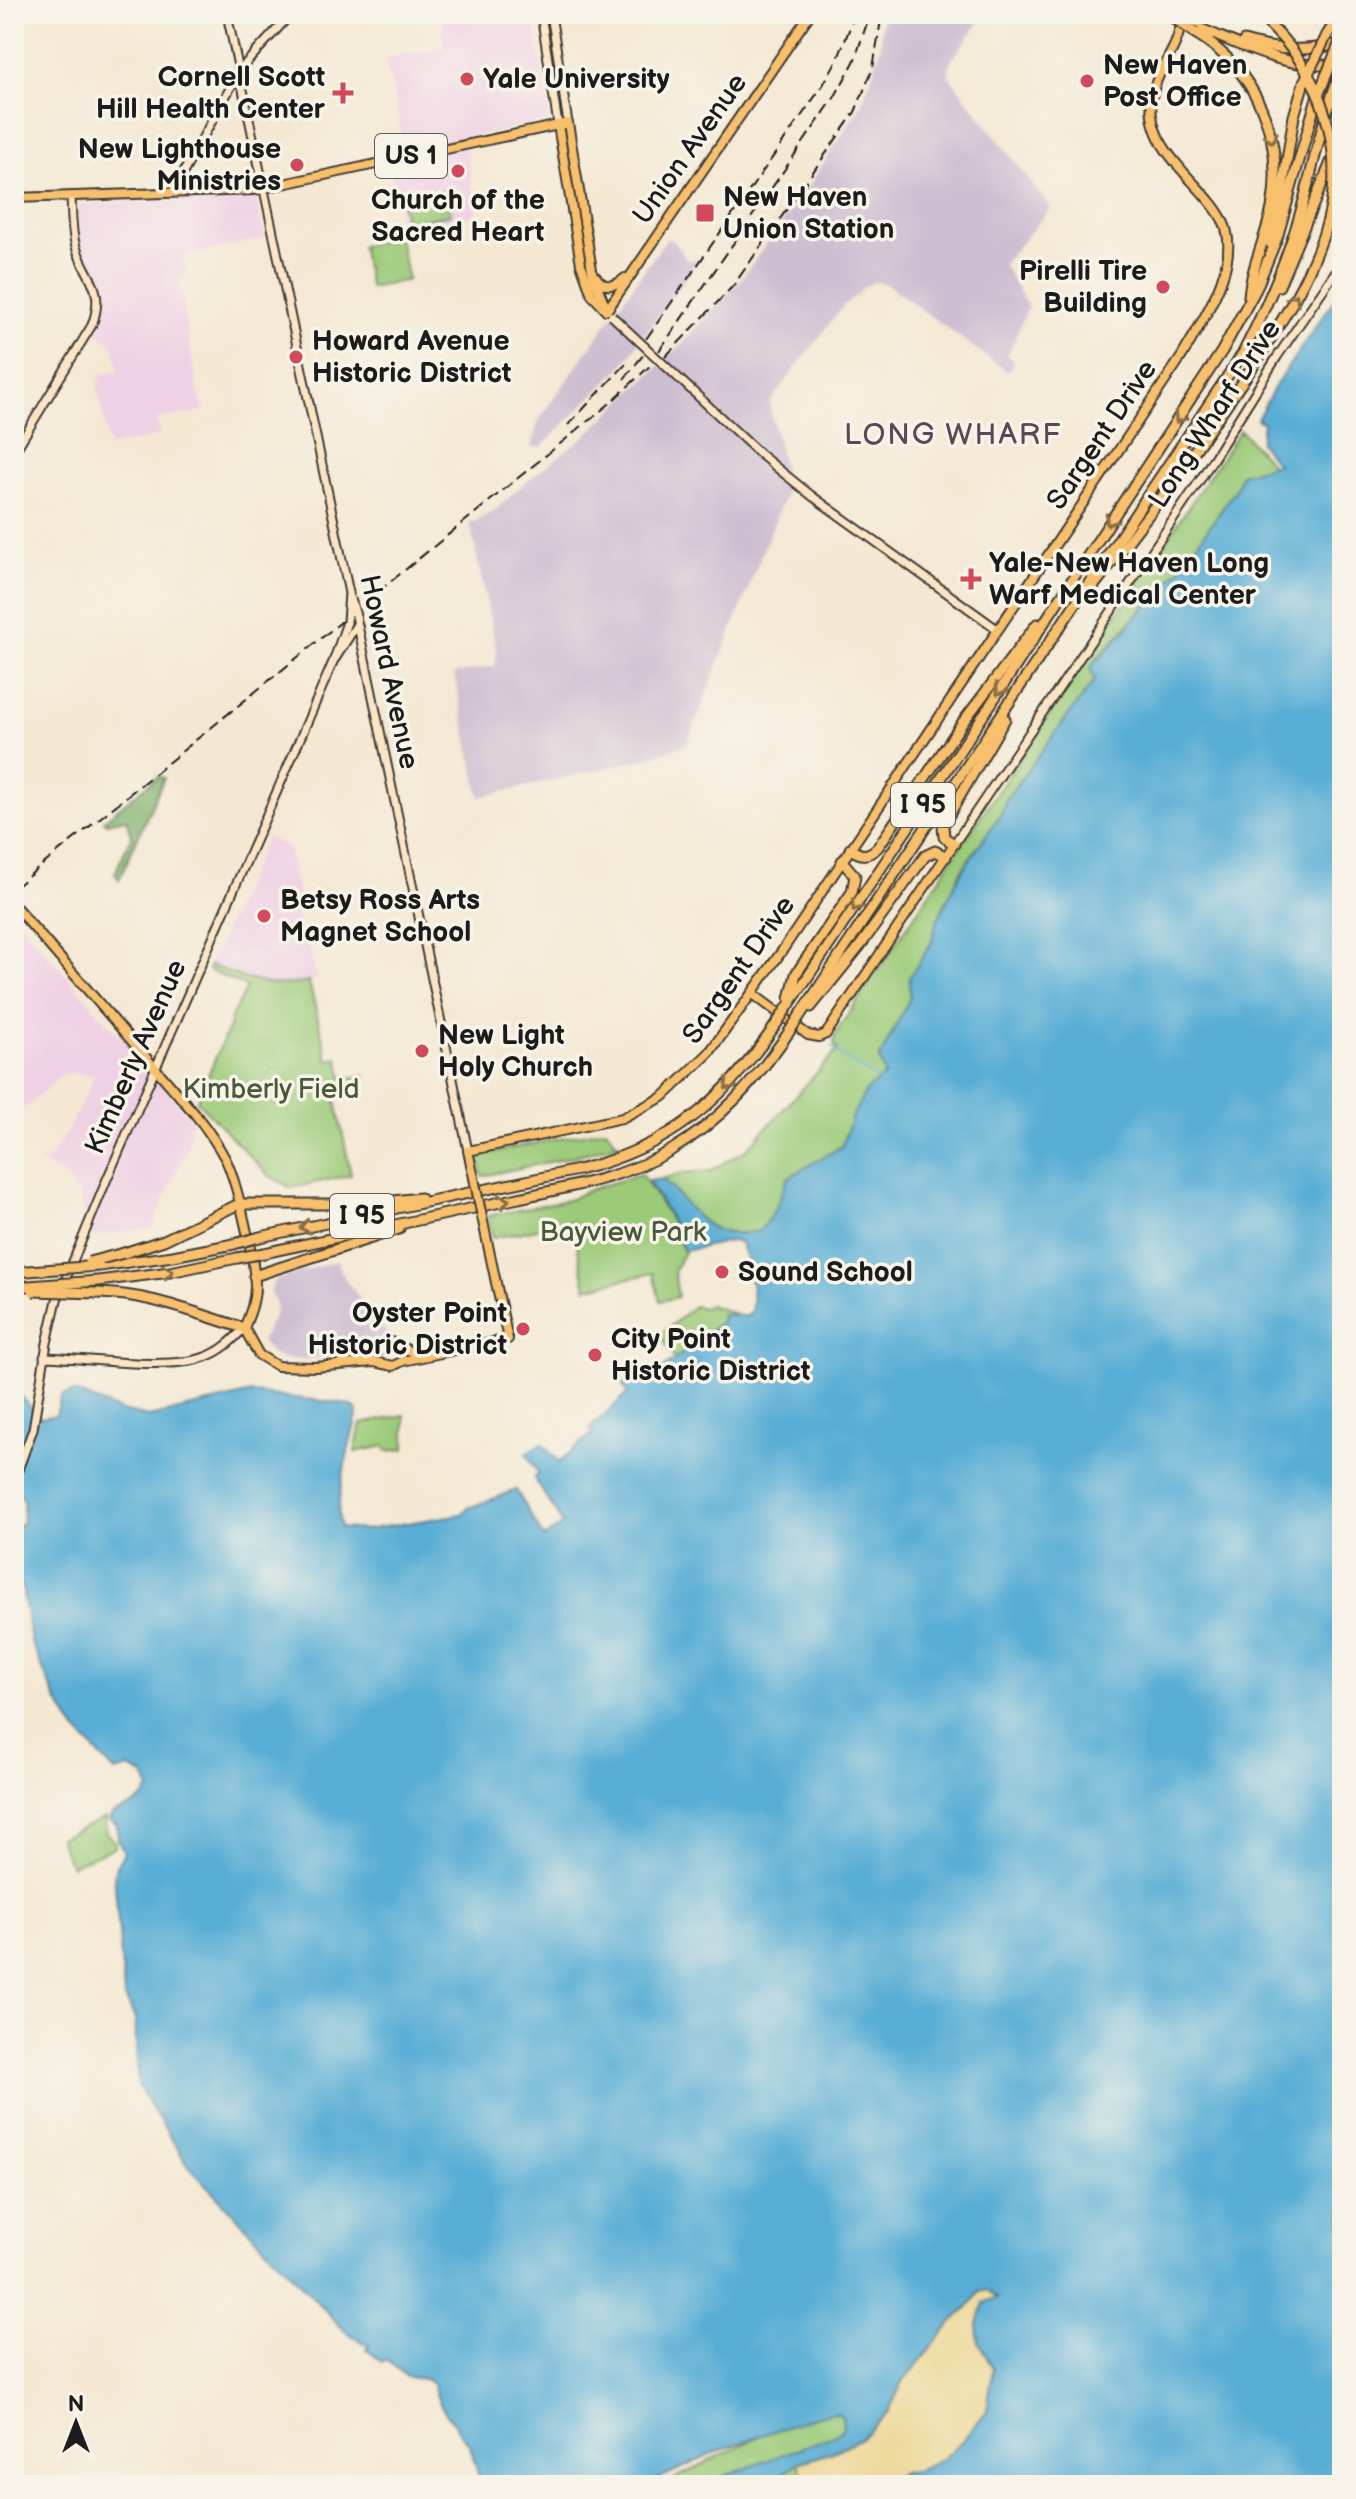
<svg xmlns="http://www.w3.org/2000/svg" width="1356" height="2499" viewBox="0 0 1356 2499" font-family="'Balsamiq Sans',sans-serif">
<rect width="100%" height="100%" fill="#f7f3e8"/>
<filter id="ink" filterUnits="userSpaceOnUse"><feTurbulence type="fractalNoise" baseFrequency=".0125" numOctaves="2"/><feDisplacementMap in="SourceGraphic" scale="16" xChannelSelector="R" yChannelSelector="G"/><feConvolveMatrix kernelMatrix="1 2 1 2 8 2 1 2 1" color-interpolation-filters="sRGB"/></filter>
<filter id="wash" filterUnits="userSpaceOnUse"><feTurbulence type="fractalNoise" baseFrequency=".006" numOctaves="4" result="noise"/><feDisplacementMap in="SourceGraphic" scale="32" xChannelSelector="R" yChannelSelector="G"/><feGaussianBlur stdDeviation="1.8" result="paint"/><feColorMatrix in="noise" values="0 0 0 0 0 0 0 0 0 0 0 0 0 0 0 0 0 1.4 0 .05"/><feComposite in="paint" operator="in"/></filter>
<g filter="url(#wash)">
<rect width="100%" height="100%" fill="#f4e8d3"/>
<g fill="#f0d0e4">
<polygon points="441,14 532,14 551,120 403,151 396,103 385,58 444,48"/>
<polygon points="466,145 476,215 403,231 388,161"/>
<polygon points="256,197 265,238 183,257 186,273 179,283 198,391 205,411 157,419 160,436 109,447 97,385 101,375 119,371 114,346 95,331 102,311 103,294 99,280 79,242 78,204"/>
<polygon points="266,837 288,847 299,900 294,901 301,931 306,931 317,980 283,987 252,982 210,965"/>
<polygon points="14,916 192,1120 188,1147 151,1229 91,1236 79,1195 63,1174 38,1161 49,1159 66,1134 95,1075 64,1073 14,1118"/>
</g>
<g fill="#cebed1">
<polygon points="883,14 985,14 949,64 949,76 1051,208 1003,264 1028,307 1008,355 1015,362 1008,372 886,284 873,282 860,290 860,293 844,305 769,403 783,466 785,495 687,744 646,759 480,797 454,674 495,666 497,652 470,524 495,510 532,477 584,437 683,343 741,279 811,183 862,104 880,51"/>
<polygon points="667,238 673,241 687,260 699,259 622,366 541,447 531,448 539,420"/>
<polygon points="337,1261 345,1279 390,1337 361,1354 310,1359 285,1359 273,1355 261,1341 275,1313 276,1303 270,1294 274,1280"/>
</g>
<g fill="#9bca78" stroke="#5c734a" stroke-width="2">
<polygon points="446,191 451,214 406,224 401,201"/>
<polygon points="399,238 408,280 370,288 361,246"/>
<path d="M1240 430 1274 467 1241 474 1236 489 1182 566 1095 661V680L1007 798 1002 812 962 869 937 921 931 943 910 978V998L879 1059 886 1075 852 1117 842 1146 788 1178 776 1208 760 1231C705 1244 697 1211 662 1179L681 1173 710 1171 746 1150 838 1050 834 1044 835 1034Z"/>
<path d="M210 965C248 980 268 990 309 982L328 1060 338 1058 343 1079 364 1075 365 1079 333 1086 351 1175 291 1188 268 1175 197 1101 230 1024V1019L247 987 208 970Z"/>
<polygon points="606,1129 618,1144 572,1157 482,1176 479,1155"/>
<path d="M641 1174 668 1215 684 1252 674 1271 678 1297 660 1301 653 1273 586 1288 572 1222 492 1238 488 1216 572 1199C584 1189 624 1180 641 1174Z"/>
<polygon points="709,1305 736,1314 722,1315 721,1322 675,1360 660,1335 694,1306 704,1308"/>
<polygon points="405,1415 405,1449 387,1451 385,1446 355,1452 361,1424"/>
<polygon points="105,1818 106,1833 114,1841 115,1847 71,1866 59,1838"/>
<polygon points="902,2383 832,2485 662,2485 769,2431"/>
</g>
<polygon fill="#7cae68" stroke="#4c6542" stroke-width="2" points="158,776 164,778 119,880 115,873 131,837 127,819 107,823 104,820"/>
<polygon fill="#eeda9e" stroke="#857b5d" stroke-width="2" points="987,2290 997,2296 979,2342 993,2369 987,2411 963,2440 941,2460 919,2470 902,2473 879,2485 807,2485 798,2463 830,2453 861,2438 888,2413 902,2383 954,2320 969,2307 980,2292"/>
<path fill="#59add5" stroke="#3a6478" stroke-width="2" d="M1342 288V2485H879L902 2473 919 2470 941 2460 963 2440 987 2411 993 2369 979 2342 977 2327 984 2303 997 2297 987 2290 980 2292 969 2307 954 2320 902 2383 888 2413 861 2438 830 2453 798 2463 765 2485H700L836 2435 843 2428 842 2416 835 2413 817 2416 728 2447 645 2485H481L470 2446 439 2403 433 2384 424 2379 407 2377 386 2359 382 2362 366 2349 369 2346 346 2332 189 2167 138 2086 135 2018 124 1995 114 1872 124 1852 118 1839 117 1825 109 1820 113 1813C127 1808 144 1803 149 1788L144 1775 129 1768 115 1772 75 1729 56 1699 31 1642 22 1586 14 1589V1527L23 1523C21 1504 29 1503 14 1486V1412L21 1396 40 1418 56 1415 60 1399 63 1395 74 1392 121 1411 149 1417 252 1393 340 1403 354 1407 358 1411C352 1437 332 1506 341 1528L365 1530 462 1514 468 1508 516 1490 544 1538 563 1524 534 1478 539 1474 526 1453 542 1443 559 1462 593 1433 590 1428 628 1393 622 1384C633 1375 640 1375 654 1376L721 1322 722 1315C727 1314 744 1317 747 1316 761 1308 745 1254 740 1242L731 1241 684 1251 668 1214 648 1181 662 1179C697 1211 705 1244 760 1231L776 1208 788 1178 842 1146 852 1117 866 1091 885 1075 879 1059 910 998 909 978 931 944 937 921 953 888 963 869 1002 812 1007 798 1095 680 1090 669 1095 661 1101 657 1182 566 1236 489 1241 474 1277 464 1260 443 1263 423 1257 419 1277 383Z"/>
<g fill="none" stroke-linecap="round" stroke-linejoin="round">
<polyline stroke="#59add5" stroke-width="2" points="832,1047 845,1058 880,1080"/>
</g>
</g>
<g filter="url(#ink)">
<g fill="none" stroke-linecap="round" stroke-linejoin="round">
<g stroke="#3c3b37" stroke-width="11">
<g id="secondary">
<polyline points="227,14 349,593"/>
<polyline points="541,14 558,125"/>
<polyline points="551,14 568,123"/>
<polyline points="172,193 233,83 246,63 291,14"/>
<path d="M14 453 92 325C106 287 86 279 76 247 71 231 72 213 71 196"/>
<polyline points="812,496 997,629"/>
<polyline points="356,616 468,1151"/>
<polyline points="335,659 357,624"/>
<polyline points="954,844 1200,480 1277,357 1342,262"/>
<path d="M44 1357C86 1358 169 1371 205 1357 222 1351 233 1340 244 1328"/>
<polyline points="14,1481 33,1429 47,1343 57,1300 107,1179 299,741 333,662 347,622"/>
</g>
</g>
<g stroke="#3c3b37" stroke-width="12">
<g id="primary">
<polyline points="558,125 581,264 592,295 606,310"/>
<polyline points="14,198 255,190 568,123 593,276 607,310"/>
<path d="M596 277C604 289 615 287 625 278"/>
<polyline points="607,310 810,14"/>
<path d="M14 905 195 1114C207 1129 217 1143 226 1160 237 1183 255 1260 255 1286 255 1301 250 1314 244 1328L259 1355 277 1366 315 1367 374 1362 393 1366 403 1361 508 1339 482 1217"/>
<polyline points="753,994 808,1035 819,1037 826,1034 954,844"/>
<path d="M474 1178 468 1151 622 1118 663 1097 709 1053 782 951 1182 356C1202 321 1243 262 1223 221 1214 202 1194 185 1181 169 1167 153 1155 137 1152 116 1146 75 1180 55 1181 19"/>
<polyline points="362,1359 373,1355 391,1342 412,1352 424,1354"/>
</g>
</g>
<g stroke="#3c3b37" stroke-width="13">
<g id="highway">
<path d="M1196 27C1244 46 1289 71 1342 64"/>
<path d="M1195 33C1256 70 1285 137 1272 208 1266 238 1251 267 1249 297"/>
<polyline points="1327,35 1340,14"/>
<path d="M1244 41C1276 51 1309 52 1342 43"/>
<polyline points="1270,243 1279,210 1294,116 1304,82"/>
<polyline points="1279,286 1342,136"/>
<polyline points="1093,587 1168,489 1254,365"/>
<polyline points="954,844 944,837 943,825 1005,719"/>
<path d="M850 849C861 856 868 857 878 847L963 722 1037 624"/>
<polyline points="790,998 796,974 852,892 855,876 842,861"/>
<polyline points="811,1007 860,946 925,856 935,851 946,857"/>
<polyline points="787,1008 983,716 1222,351 1256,289 1277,238 1318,94"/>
<path d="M799 1017 1243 353C1266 308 1287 260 1301 211 1314 164 1323 114 1342 69"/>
<path d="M260 1237 578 1170C671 1147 724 1101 777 1023"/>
<polyline points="124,1253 164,1240 239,1204 366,1204 420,1198"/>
<path d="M264 1253C347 1235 430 1218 514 1199 567 1187 622 1179 670 1151 721 1121 756 1080 789 1032"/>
<polyline points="99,1266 173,1256 234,1244"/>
<polyline points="254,1276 399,1229"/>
<polyline points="98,1281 170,1272 237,1258"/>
<path d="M98 1293C152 1294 193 1313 244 1328"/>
</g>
</g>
<use href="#secondary" stroke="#fce5c4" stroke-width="7"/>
<use href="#primary" stroke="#f8bf6c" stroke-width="8"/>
<use href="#highway" stroke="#f8bf6c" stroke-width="9"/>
<g stroke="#1c1c1c" stroke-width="2" stroke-dasharray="12 6" stroke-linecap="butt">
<polyline points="646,339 823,85 839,56 855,14"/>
<polyline points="659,351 834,98 854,62 870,14"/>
<polyline points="665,357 733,286 855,112 873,68 882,14"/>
<polyline points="624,379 644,354"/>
<polyline points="568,425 626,364"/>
<polyline points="14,888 609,404 653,363"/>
</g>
<g stroke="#3c3b37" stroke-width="11" stroke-linecap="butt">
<g id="secondary-bridge">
<polyline points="612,316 761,455 812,496"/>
<polyline points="351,599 356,616"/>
<polyline points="347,622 349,593"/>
</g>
</g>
<g stroke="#3c3b37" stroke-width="12" stroke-linecap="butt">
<polyline id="primary-bridge" points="474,1178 482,1217"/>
</g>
<g stroke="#3c3b37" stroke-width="13" stroke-linecap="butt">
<g id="highway-bridge">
<polyline points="1168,14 1195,33"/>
<polyline points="1173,15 1196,22"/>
<polyline points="1304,82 1327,35"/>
<polyline points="1319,93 1342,37"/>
<path d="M1254 365C1280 324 1307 283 1323 236 1351 157 1323 67 1258 15"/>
<polyline points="777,1023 787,1008"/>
<polyline points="789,1032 799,1017"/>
<polyline points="234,1244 260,1237"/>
<polyline points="237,1258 264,1253"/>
<polyline points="89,1262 124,1253"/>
<polyline points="14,1272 99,1266"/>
<polyline points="14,1287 98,1281"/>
<polyline points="33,1291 98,1293"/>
</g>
</g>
<use href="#secondary-bridge" stroke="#fce5c4" stroke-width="7"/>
<use href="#primary-bridge" stroke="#f8bf6c" stroke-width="8"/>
<use href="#highway-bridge" stroke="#f8bf6c" stroke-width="9"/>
</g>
<defs><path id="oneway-chevron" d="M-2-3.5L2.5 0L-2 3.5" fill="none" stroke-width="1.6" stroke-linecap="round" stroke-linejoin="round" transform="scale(2)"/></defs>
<g stroke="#8a6e44">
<use href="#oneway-chevron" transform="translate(1271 138) rotate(79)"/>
<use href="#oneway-chevron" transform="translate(1294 299) rotate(-60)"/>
<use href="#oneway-chevron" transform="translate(1179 418) rotate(123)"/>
<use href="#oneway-chevron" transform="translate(1110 521) rotate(124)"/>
<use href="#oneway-chevron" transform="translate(1000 690) rotate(123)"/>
<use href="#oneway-chevron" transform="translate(856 906) rotate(124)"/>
<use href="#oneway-chevron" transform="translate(729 1085) rotate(133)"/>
<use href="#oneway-chevron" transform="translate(504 1201) rotate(-13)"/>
<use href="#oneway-chevron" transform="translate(305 1227) rotate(168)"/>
<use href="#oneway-chevron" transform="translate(168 1272) rotate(-9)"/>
</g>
</g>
<g fill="#d1495b" stroke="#f7f3e8" stroke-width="3">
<circle cx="467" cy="79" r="8"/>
<circle cx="1087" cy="81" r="8"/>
<path d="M339 81h8v8h8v8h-8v8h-8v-8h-8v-8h8z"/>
<circle cx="297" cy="165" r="8"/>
<circle cx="458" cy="171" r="8"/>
<rect x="695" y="203" width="20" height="20" rx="4"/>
<circle cx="1163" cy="287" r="8"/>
<circle cx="296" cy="357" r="8"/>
<path d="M967 567h8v8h8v8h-8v8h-8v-8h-8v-8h8z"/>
<circle cx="264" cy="916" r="8"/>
<circle cx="422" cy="1051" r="8"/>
<circle cx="722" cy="1272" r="8"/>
<circle cx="523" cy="1329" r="8"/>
<circle cx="595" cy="1355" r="8"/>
</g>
<g text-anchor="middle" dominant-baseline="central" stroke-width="7" stroke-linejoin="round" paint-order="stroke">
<g fill="#f7f3e8" stroke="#5e5c59" stroke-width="2">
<rect x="375" y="134" width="72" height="44" rx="6"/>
<rect x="891" y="783" width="64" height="44" rx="6"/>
<rect x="330" y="1194" width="64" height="44" rx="6"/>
</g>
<g font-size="26" font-weight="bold" fill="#1c1c1c">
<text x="411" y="156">US 1</text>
<text x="923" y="805">I 95</text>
<text x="362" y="1216">I 95</text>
</g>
<g font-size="28" font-weight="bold" fill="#1c1c1c" stroke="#f7f3e8" text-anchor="start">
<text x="1103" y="65">New Haven<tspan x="1103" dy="32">Post Office</tspan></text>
<text x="325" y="77" text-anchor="end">Cornell Scott<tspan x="325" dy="32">Hill Health Center</tspan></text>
<text x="483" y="79">Yale University</text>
<text x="281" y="149" text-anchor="end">New Lighthouse<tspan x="281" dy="32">Ministries</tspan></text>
<text x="723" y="197">New Haven<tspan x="723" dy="32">Union Station</tspan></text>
<text x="458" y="200" text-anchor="middle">Church of the<tspan x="458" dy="32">Sacred Heart</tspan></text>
<text x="1147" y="271" text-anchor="end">Pirelli Tire<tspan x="1147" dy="32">Building</tspan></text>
<text x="312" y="341">Howard Avenue<tspan x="312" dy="32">Historic District</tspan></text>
<text x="989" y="563">Yale-New Haven Long<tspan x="989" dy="32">Warf Medical Center</tspan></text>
<text x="280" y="900">Betsy Ross Arts<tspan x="280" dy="32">Magnet School</tspan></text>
<text x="438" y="1035">New Light<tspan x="438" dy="32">Holy Church</tspan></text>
<text x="738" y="1272">Sound School</text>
<text x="507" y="1313" text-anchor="end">Oyster Point<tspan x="507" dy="32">Historic District</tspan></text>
<text x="611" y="1339">City Point<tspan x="611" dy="32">Historic District</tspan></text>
</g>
<g font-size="28" fill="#1c1c1c" stroke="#f7f3e8">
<text transform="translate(690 149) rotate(-55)">Union Avenue</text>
<text transform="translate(1215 414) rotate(-57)">Long Wharf Drive</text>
<text transform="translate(1102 435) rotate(-56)">Sargent Drive</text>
<text transform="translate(389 672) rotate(78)">Howard Avenue</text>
<text transform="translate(739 970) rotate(-55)">Sargent Drive</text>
<text transform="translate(136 1057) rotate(-66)">Kimberly Avenue</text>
</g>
<g font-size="28" fill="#48593c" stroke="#f7f3e8">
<text x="271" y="1089">Kimberly Field</text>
<text x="623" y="1232">Bayview Park</text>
</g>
<g font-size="30" letter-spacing="2" fill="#5b4854" stroke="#f7f3e8">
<text x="953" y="435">LONG WHARF</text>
</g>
</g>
<rect width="1356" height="2499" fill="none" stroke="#f7f3e8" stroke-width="48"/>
<g transform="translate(76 2423)" stroke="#f7f3e8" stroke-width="6" paint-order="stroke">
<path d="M0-6L14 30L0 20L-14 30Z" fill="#1c1c1c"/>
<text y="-12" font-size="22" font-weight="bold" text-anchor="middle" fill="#1c1c1c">N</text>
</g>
</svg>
